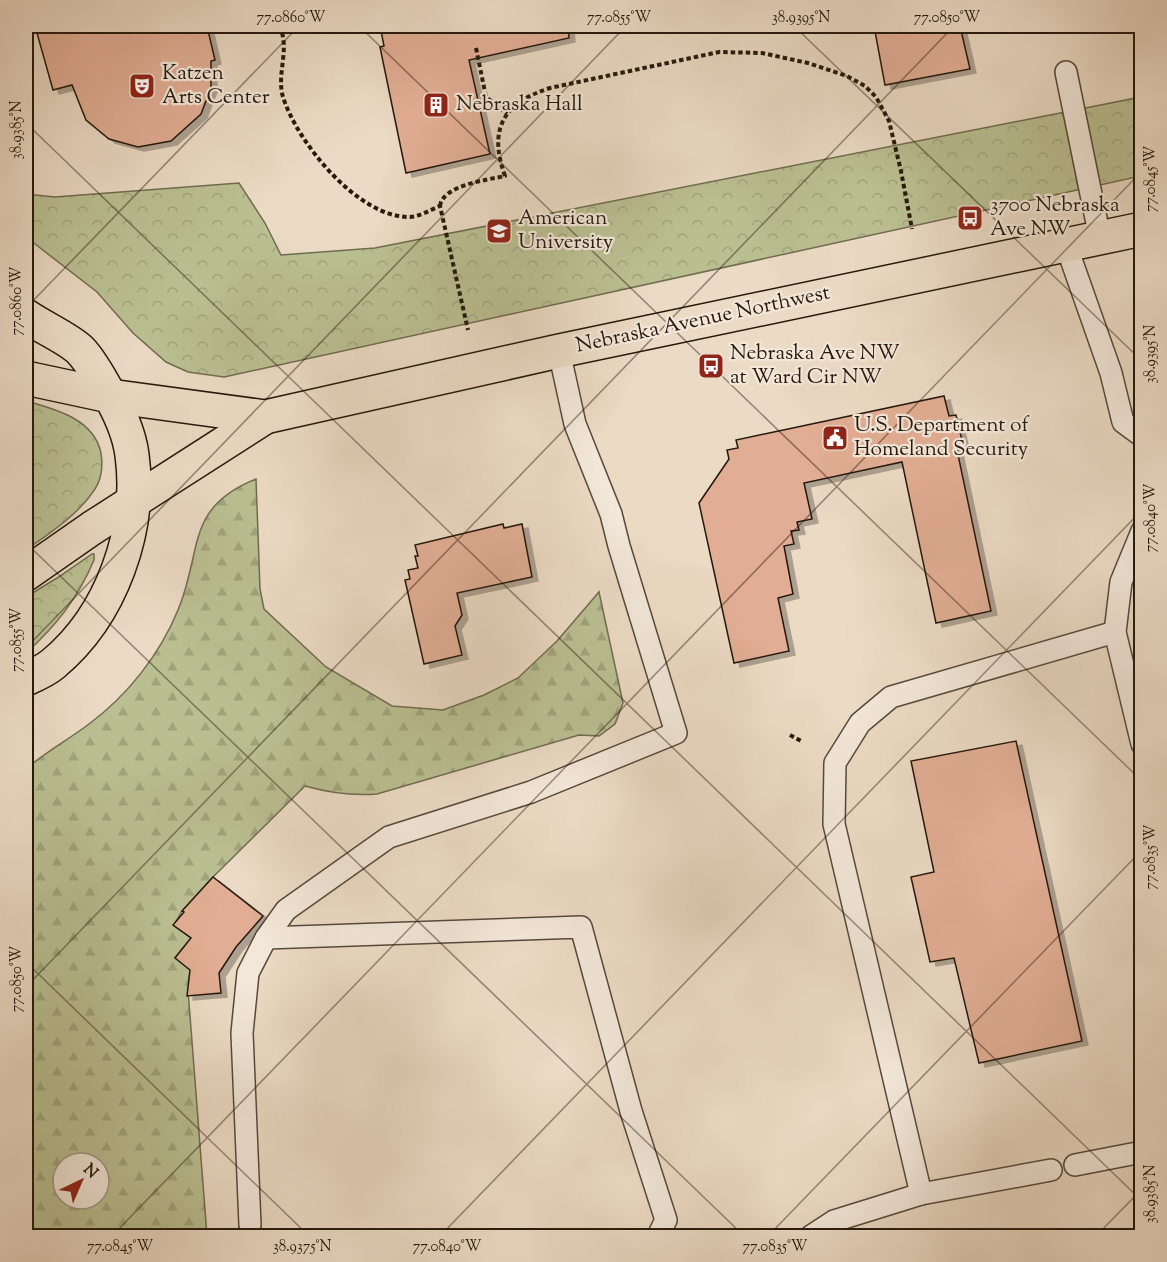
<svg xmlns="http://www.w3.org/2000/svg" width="1167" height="1262" viewBox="0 0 1167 1262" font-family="'Sorts Mill Goudy',serif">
<defs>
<pattern id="forest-firs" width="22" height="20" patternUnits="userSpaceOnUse" patternTransform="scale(1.5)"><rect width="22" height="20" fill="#babf92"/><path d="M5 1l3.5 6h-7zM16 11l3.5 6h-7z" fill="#a0a47d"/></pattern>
<pattern id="park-crowns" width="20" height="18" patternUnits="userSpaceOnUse" patternTransform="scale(1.5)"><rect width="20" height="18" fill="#babf92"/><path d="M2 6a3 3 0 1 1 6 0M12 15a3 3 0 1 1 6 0" fill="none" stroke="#a0a47d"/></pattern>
<filter id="shadow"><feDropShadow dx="6" dy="4" stdDeviation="0" flood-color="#0004"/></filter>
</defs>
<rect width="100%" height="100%" fill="#ebdac4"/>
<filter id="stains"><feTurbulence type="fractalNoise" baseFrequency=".00333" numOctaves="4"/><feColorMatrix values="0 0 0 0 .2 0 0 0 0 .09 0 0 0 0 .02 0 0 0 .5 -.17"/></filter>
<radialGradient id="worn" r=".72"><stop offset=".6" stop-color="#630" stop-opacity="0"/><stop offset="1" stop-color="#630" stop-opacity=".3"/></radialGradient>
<path fill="url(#forest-firs)" stroke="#706c50" stroke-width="1.5" fill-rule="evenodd" d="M256 479 260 589 264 609 326 667 392 706 443 710 484 695 518 678 557 641 599 592 623 703 615 724 599 736 579 735 377 794C352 796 330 793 305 786L213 877 182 911 174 925 191 938 175 958 190 970 188 990 207 1236H26V769C45 752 68 740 89 724 128 695 160 654 178 610 203 551 184 508 256 479ZM63 1163H99V1199H63Z"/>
<g fill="url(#park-crowns)" stroke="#706c50" stroke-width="1.5">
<polygon points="1141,97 1141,176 224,377 188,372 166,362 133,333 97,292 26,237 26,194 55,197 239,183 265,223 281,255 375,248"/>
<path d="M26 401C55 409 94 419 101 453 103 466 102 478 95 489 78 515 50 533 26 550Z"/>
<path d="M92 554H94V560C78 598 56 626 26 653V597L57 578Z"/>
</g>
<g fill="#e1ad94" stroke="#25190d" stroke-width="1.5" filter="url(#shadow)">
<polygon points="35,26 207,26 215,60 211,61 211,88 201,114 171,141 138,147 109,139 86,120 72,85 53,90"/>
<polygon points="380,26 568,26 569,38 469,60 490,154 406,173 380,47 384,46"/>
<polygon points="874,26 960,26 970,69 885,85"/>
<polygon points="944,396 949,416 956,415 964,449 957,450 991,611 936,623 902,462 804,483 812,519 797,522 799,530 791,531 794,544 784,546 793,594 778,598 789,651 734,663 699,503 729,459 727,450 738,448 736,440"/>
<polygon points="503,524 504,528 522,524 532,577 457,593 462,615 455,626 462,655 424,664 405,580 410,579 408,570 418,568 415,556 418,556 415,545"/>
<polygon points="1016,741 1082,1041 979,1063 954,958 930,962 911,877 934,872 911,761"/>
<polygon points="213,877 263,916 236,947 219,973 221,993 187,996 190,970 175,958 191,938 173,925 184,912 182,911"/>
</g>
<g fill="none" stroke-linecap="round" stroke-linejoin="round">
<g stroke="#56493b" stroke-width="24">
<g id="lane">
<polyline points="1066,72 1100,238"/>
<polyline points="1066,245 1111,373 1123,422 1142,436"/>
<polyline points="1142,531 1121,582 1115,632 1142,744"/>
<polyline points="266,938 581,927 631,1111 666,1220 658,1236"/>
<polyline points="1075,1165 1142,1152"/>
<polyline points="921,1194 834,824 835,763 860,723 891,697 1115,632"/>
<polyline points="250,1225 242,1033 248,973 266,938 286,910 389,837 531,792 676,733 619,546 611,514 575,424 559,351"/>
<polyline points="811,1236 834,1221 921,1194 1051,1170"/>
</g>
</g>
<g stroke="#25190d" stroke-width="36">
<g id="primary">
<path d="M26 316C40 326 69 339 80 350 90 360 98 375 105 387 117 407 129 431 132 455 142 529 112 615 53 664 46 670 35 675 26 679"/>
<polyline points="26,378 110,396 265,417 559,351 1142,229"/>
<polyline points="26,574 92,528 265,417"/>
</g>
</g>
<g stroke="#25190d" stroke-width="4" stroke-dasharray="4.5 3" stroke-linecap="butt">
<path d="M279 26C291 47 276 74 283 97 297 142 358 218 410 217 421 216 430 210 440 206L468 330"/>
<polyline points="476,48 486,97 507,114"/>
<path d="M440 206C443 185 487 180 505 176 488 129 503 103 550 88L719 52 762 53 808 63 847 76 865 86 876 97 889 121 901 171 912 229"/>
<polyline points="790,735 801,741"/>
</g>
<use href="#lane" stroke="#f2e7d9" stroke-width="21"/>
<use href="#primary" stroke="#ebdac4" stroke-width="33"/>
</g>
<path fill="none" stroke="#25190d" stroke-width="1.5" stroke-opacity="0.45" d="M359 26 1142 781M794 26 1142 361M26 123 1142 1201M26 308 299 26M26 543 744 1236M26 648 626 26M26 962 309 1236M26 987 954 26M112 1236 1142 171M440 1236 1142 510M768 1236 1142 850M1096 1236 1142 1189"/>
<defs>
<g id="theatre-square" transform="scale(1.35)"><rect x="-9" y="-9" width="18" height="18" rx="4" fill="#8f2418" stroke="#f2e7d9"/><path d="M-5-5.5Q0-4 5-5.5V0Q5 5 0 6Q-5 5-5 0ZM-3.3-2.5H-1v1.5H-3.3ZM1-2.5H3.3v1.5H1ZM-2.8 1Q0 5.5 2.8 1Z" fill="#fff"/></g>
<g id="building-square" transform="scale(1.35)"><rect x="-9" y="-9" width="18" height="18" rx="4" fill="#8f2418" stroke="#f2e7d9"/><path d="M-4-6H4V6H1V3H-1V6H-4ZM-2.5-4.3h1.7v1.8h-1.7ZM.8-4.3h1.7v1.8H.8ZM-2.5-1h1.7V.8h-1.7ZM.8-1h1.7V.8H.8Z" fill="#fff"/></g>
<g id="bus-square" transform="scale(1.35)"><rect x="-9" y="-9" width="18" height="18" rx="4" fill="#8f2418" stroke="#f2e7d9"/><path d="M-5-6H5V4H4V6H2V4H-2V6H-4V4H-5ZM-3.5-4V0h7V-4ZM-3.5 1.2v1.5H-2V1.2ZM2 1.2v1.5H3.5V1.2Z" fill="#fff"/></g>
<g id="university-square" transform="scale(1.35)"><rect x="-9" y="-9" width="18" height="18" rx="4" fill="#8f2418" stroke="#f2e7d9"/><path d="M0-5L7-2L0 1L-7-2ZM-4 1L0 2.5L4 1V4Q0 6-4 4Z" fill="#fff"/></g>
<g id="civic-square" transform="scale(1.35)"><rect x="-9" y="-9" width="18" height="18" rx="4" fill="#8f2418" stroke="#f2e7d9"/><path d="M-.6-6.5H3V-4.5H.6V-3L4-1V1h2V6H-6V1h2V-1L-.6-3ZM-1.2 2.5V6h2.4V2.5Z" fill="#fff"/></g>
</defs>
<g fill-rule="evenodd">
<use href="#theatre-square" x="142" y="86"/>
<use href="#building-square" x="436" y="105"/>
<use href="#bus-square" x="970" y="218"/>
<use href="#university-square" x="499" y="231"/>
<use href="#bus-square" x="711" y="366"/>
<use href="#civic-square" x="835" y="438"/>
</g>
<g text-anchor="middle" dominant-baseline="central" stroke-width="4.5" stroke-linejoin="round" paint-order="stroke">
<g font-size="21" fill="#25190d" stroke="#f2e7d9" text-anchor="start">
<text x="162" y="74">Katzen<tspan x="162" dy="24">Arts Center</tspan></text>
<text x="456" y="105">Nebraska Hall</text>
<text x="990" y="206">3700 Nebraska<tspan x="990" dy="24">Ave NW</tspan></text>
<text x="518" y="219">American<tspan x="518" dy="24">University</tspan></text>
<text x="730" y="354">Nebraska Ave NW<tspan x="730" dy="24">at Ward Cir NW</tspan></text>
<text x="854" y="426">U.S. Department of<tspan x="854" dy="24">Homeland Security</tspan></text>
</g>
<g font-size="21" fill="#25190d" stroke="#f2e7d9">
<text transform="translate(703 320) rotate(-12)">Nebraska Avenue Northwest</text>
</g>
</g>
<rect width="1167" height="1262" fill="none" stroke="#ebdac4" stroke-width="66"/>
<g transform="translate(81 1181) rotate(44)"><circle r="28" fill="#f2e7d9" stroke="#a09587" stroke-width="1.5"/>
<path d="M0-4.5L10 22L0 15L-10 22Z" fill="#8f2418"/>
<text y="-9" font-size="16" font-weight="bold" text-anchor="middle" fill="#25190d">N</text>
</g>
<rect x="33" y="33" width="1101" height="1196" fill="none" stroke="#25190d" stroke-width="2"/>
<g font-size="15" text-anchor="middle" fill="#25190d">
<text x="291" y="22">77.0860°W</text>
<text x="619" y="22">77.0855°W</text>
<text x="801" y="22">38.9395°N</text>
<text x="947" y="22">77.0850°W</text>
<text transform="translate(16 130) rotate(-90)" y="5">38.9385°N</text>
<text transform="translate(1150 179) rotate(-90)" y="5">77.0845°W</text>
<text transform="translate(16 301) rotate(-90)" y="5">77.0860°W</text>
<text transform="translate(1150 354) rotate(-90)" y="5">38.9395°N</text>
<text transform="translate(1150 518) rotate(-90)" y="5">77.0840°W</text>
<text transform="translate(16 640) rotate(-90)" y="5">77.0855°W</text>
<text transform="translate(1150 857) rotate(-90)" y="5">77.0835°W</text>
<text transform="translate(16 979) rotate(-90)" y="5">77.0850°W</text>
<text transform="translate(1150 1194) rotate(-90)" y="5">38.9385°N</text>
<text x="120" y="1251">77.0845°W</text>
<text x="302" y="1251">38.9375°N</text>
<text x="447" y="1251">77.0840°W</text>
<text x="775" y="1251">77.0835°W</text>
</g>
<rect width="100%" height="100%" filter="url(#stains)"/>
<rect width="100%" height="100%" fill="url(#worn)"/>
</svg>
